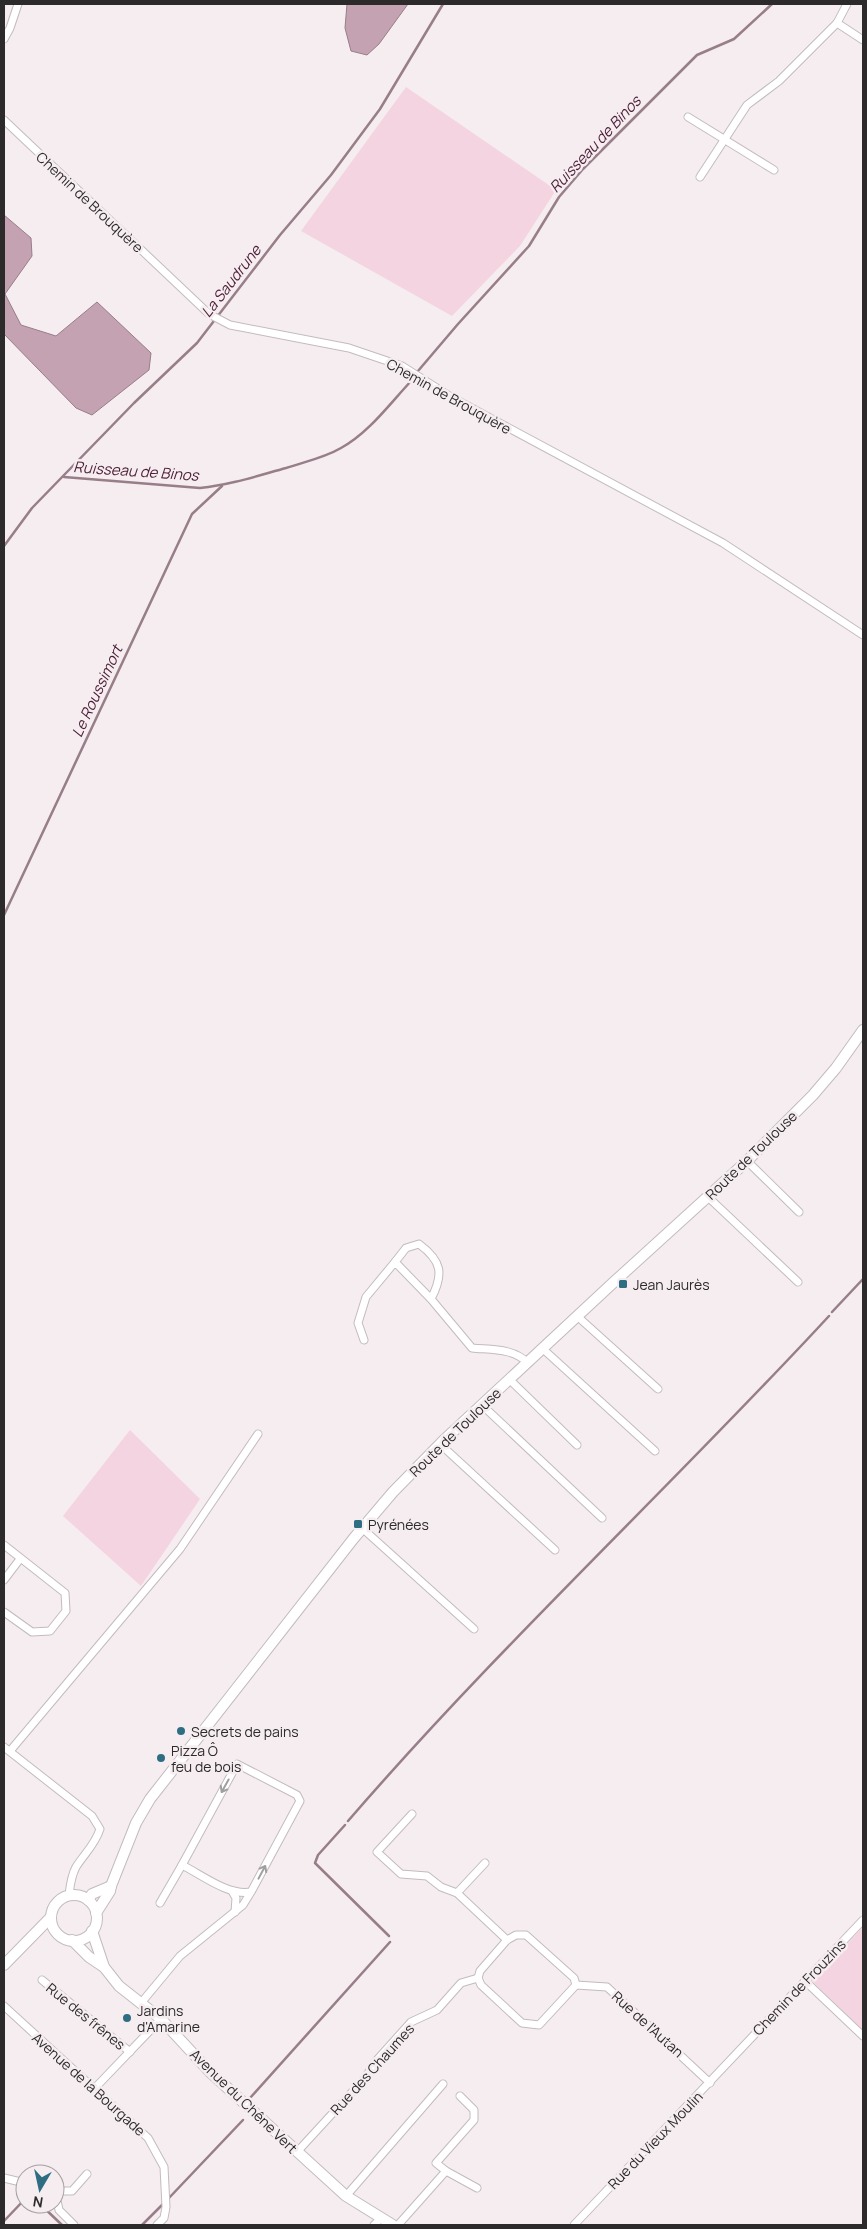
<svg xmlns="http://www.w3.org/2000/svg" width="867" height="2229" viewBox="0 0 867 2229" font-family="Manrope,sans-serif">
<rect width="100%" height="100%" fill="#f5edf0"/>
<g fill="#f5d4e2">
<polygon points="406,87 556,190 520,246 452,316 301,231"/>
<polygon points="130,1430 200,1499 141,1586 63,1516"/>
<polygon points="863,1927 863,2030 812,1981"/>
</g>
<g fill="#c5a2b1" stroke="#977e89">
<polygon points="347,4 408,4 379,44 367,55 351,51 345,28"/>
<polygon points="4,215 31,238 32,256 5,294 21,325 56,336 97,302 151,353 149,370 92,415 76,408 4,334"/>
</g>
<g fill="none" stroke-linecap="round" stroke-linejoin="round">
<g stroke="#977e89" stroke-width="2.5">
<polyline points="418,371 458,324 529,246 559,197 583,169 697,55 734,39 772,4"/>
<path d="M64 477 200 488C230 485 257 476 286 468 304 462 324 458 341 448 369 433 391 402 413 379"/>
<polyline points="4,546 32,508 134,403 197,343 280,235 331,175 380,109 443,4"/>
<polyline points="4,915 192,514 222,486"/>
<polyline points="832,1312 863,1279"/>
<path d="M348 1821C500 1645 672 1486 829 1316"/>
<polyline points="345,1825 318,1855 315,1863 389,1936"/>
<polyline points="250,2098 390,1942"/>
<polyline points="168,2199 243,2120"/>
<polyline points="40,2204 62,2225"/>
<polyline points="4,2221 25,2199"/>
<polyline points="142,2225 164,2203"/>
</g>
<g stroke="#c3bbbe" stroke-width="9">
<g id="street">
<polyline points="837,23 863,40"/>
<polyline points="4,39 10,28 18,4"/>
<polyline points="688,117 774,170"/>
<polyline points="4,120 209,314 230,325 349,348 402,366 451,397 723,543 863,635"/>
<polyline points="700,177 747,105 779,81 837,23 847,4"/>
<polyline points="747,1161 799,1212"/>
<polyline points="708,1197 798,1282"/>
<path d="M395 1262 406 1248 419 1244C442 1261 444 1274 431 1299"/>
<polyline points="577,1316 658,1389"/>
<path d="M364 1340 358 1323 366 1297 395 1262 431 1299 472 1348C492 1350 513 1348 528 1363"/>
<polyline points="543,1349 655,1451"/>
<polyline points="510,1380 577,1445"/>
<polyline points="482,1405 602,1518"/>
<polyline points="440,1444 555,1550"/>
<polyline points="362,1528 474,1629"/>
<polyline points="4,1545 65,1593 66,1611 50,1631 32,1632 4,1612"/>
<polyline points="4,1580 20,1559"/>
<path d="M4 1747 92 1816 100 1829C95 1845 84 1854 76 1867 71 1876 70 1886 69 1895"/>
<polyline points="10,1751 180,1549 258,1434"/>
<polyline points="412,1814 377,1852 401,1874 427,1876 441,1887 457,1893 507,1940"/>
<polyline points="232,1891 236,1898 235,1912"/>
<polyline points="457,1893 485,1863"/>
<polyline points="160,1903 182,1865"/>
<polygon points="516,1935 526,1935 574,1978 576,1985 539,2025 522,2023 481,1985 478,1978 480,1971 507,1940"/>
<polyline points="42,1980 130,2052"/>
<polyline points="805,1981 863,2036"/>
<polyline points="576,1985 607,1987 710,2083"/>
<path d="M141 2003 180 1956 243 1905 251 1892 300 1801 297 1795 237 1764 182 1865C202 1875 228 1896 251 1892"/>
<polyline points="4,2006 148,2138 164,2167 166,2207 164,2218 157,2225"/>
<polyline points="94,2089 161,2019"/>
<polyline points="460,2096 474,2110 474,2120 436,2163 446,2171 477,2188"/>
<polyline points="297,2152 365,2078 376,2061 411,2022 437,2010 461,1983 478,1978"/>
<polyline points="4,2178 25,2183"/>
<polyline points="55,2191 59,2210 74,2225"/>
<polyline points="55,2191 72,2191 87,2174"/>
<polyline points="346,2196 443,2084"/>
<polyline points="374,2225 381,2218"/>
<polyline points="398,2225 446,2171"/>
<polyline points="574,2225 863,1920"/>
</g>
</g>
<g stroke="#c3bbbe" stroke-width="12">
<g id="secondary">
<circle cx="74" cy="1918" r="23"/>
<polyline points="88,1900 92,1894 111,1886"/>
<polyline points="96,1913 110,1891 111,1886 136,1823 150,1799 354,1538 393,1492 443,1441 615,1281 747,1161 813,1095 836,1068 863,1030"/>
<polyline points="92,1931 104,1967 119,1986 161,2019 210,2072 346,2196 393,2225"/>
<polyline points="72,1940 89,1957 104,1967"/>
<polyline points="4,1965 51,1917"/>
</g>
</g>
<use href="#street" stroke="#fff" stroke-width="7"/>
<use href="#secondary" stroke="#fff" stroke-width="10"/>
</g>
<defs><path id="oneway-shaft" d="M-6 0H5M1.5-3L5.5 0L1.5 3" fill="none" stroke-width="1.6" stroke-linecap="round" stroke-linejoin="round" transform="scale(1.25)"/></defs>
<g stroke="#a09fa0">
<use href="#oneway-shaft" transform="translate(225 1786) rotate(119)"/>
<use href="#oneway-shaft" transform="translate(262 1872) rotate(-62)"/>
</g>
<g fill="#2f6d83" stroke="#f5edf0" stroke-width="2">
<rect x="618" y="1279" width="10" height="10" rx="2.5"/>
<rect x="353" y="1519" width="10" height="10" rx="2.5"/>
<circle cx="181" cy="1731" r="5"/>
<circle cx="161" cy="1758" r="5"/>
<circle cx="127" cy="2018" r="5"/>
</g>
<g text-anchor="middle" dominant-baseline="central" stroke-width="5" stroke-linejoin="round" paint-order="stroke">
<g font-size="14" fill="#2d2a2b" stroke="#f5edf0">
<text transform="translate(90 202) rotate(43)">Chemin de Brouquère</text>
<text transform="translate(449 396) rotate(29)">Chemin de Brouquère</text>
<text transform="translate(751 1155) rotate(-44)">Route de Toulouse</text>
<text transform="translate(455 1432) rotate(-44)">Route de Toulouse</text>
<text transform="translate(799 1987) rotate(-46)">Chemin de Frouzins</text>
<text transform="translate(86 2016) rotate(39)">Rue des frênes</text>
<text transform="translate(648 2024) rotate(42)">Rue de l'Autan</text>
<text transform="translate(372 2069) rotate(-48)">Rue des Chaumes</text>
<text transform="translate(89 2084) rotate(42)">Avenue de la Bourgade</text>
<text transform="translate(244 2101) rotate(44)">Avenue du Chêne Vert</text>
<text transform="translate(655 2140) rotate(-46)">Rue du Vieux Moulin</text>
</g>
<g font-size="14" fill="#2d2a2b" stroke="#f5edf0" text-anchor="start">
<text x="633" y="1284">Jean Jaurès</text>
<text x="368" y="1524">Pyrénées</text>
<text x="191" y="1731">Secrets de pains</text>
<text x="171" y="1750">Pizza Ô<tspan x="171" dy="16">feu de bois</tspan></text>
<text x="137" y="2010">Jardins<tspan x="137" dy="16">d'Amarine</tspan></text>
</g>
<g font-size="15" font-style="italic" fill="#4c1e36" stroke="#f5edf0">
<text transform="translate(595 144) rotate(-47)">Ruisseau de Binos</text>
<text transform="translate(231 281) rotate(-52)">La Saudrune</text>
<text transform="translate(136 471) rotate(4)">Ruisseau de Binos</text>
<text transform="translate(97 691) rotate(-65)">Le Roussimort</text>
</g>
</g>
<rect width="867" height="2229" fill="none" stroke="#2d2a2b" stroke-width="10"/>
<g transform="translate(40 2189) rotate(189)"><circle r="24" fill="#f5edf0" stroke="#a59fa1"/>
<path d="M0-4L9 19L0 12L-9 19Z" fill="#2f6d83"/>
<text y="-8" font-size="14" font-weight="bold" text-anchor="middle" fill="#2d2a2b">N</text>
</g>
</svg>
